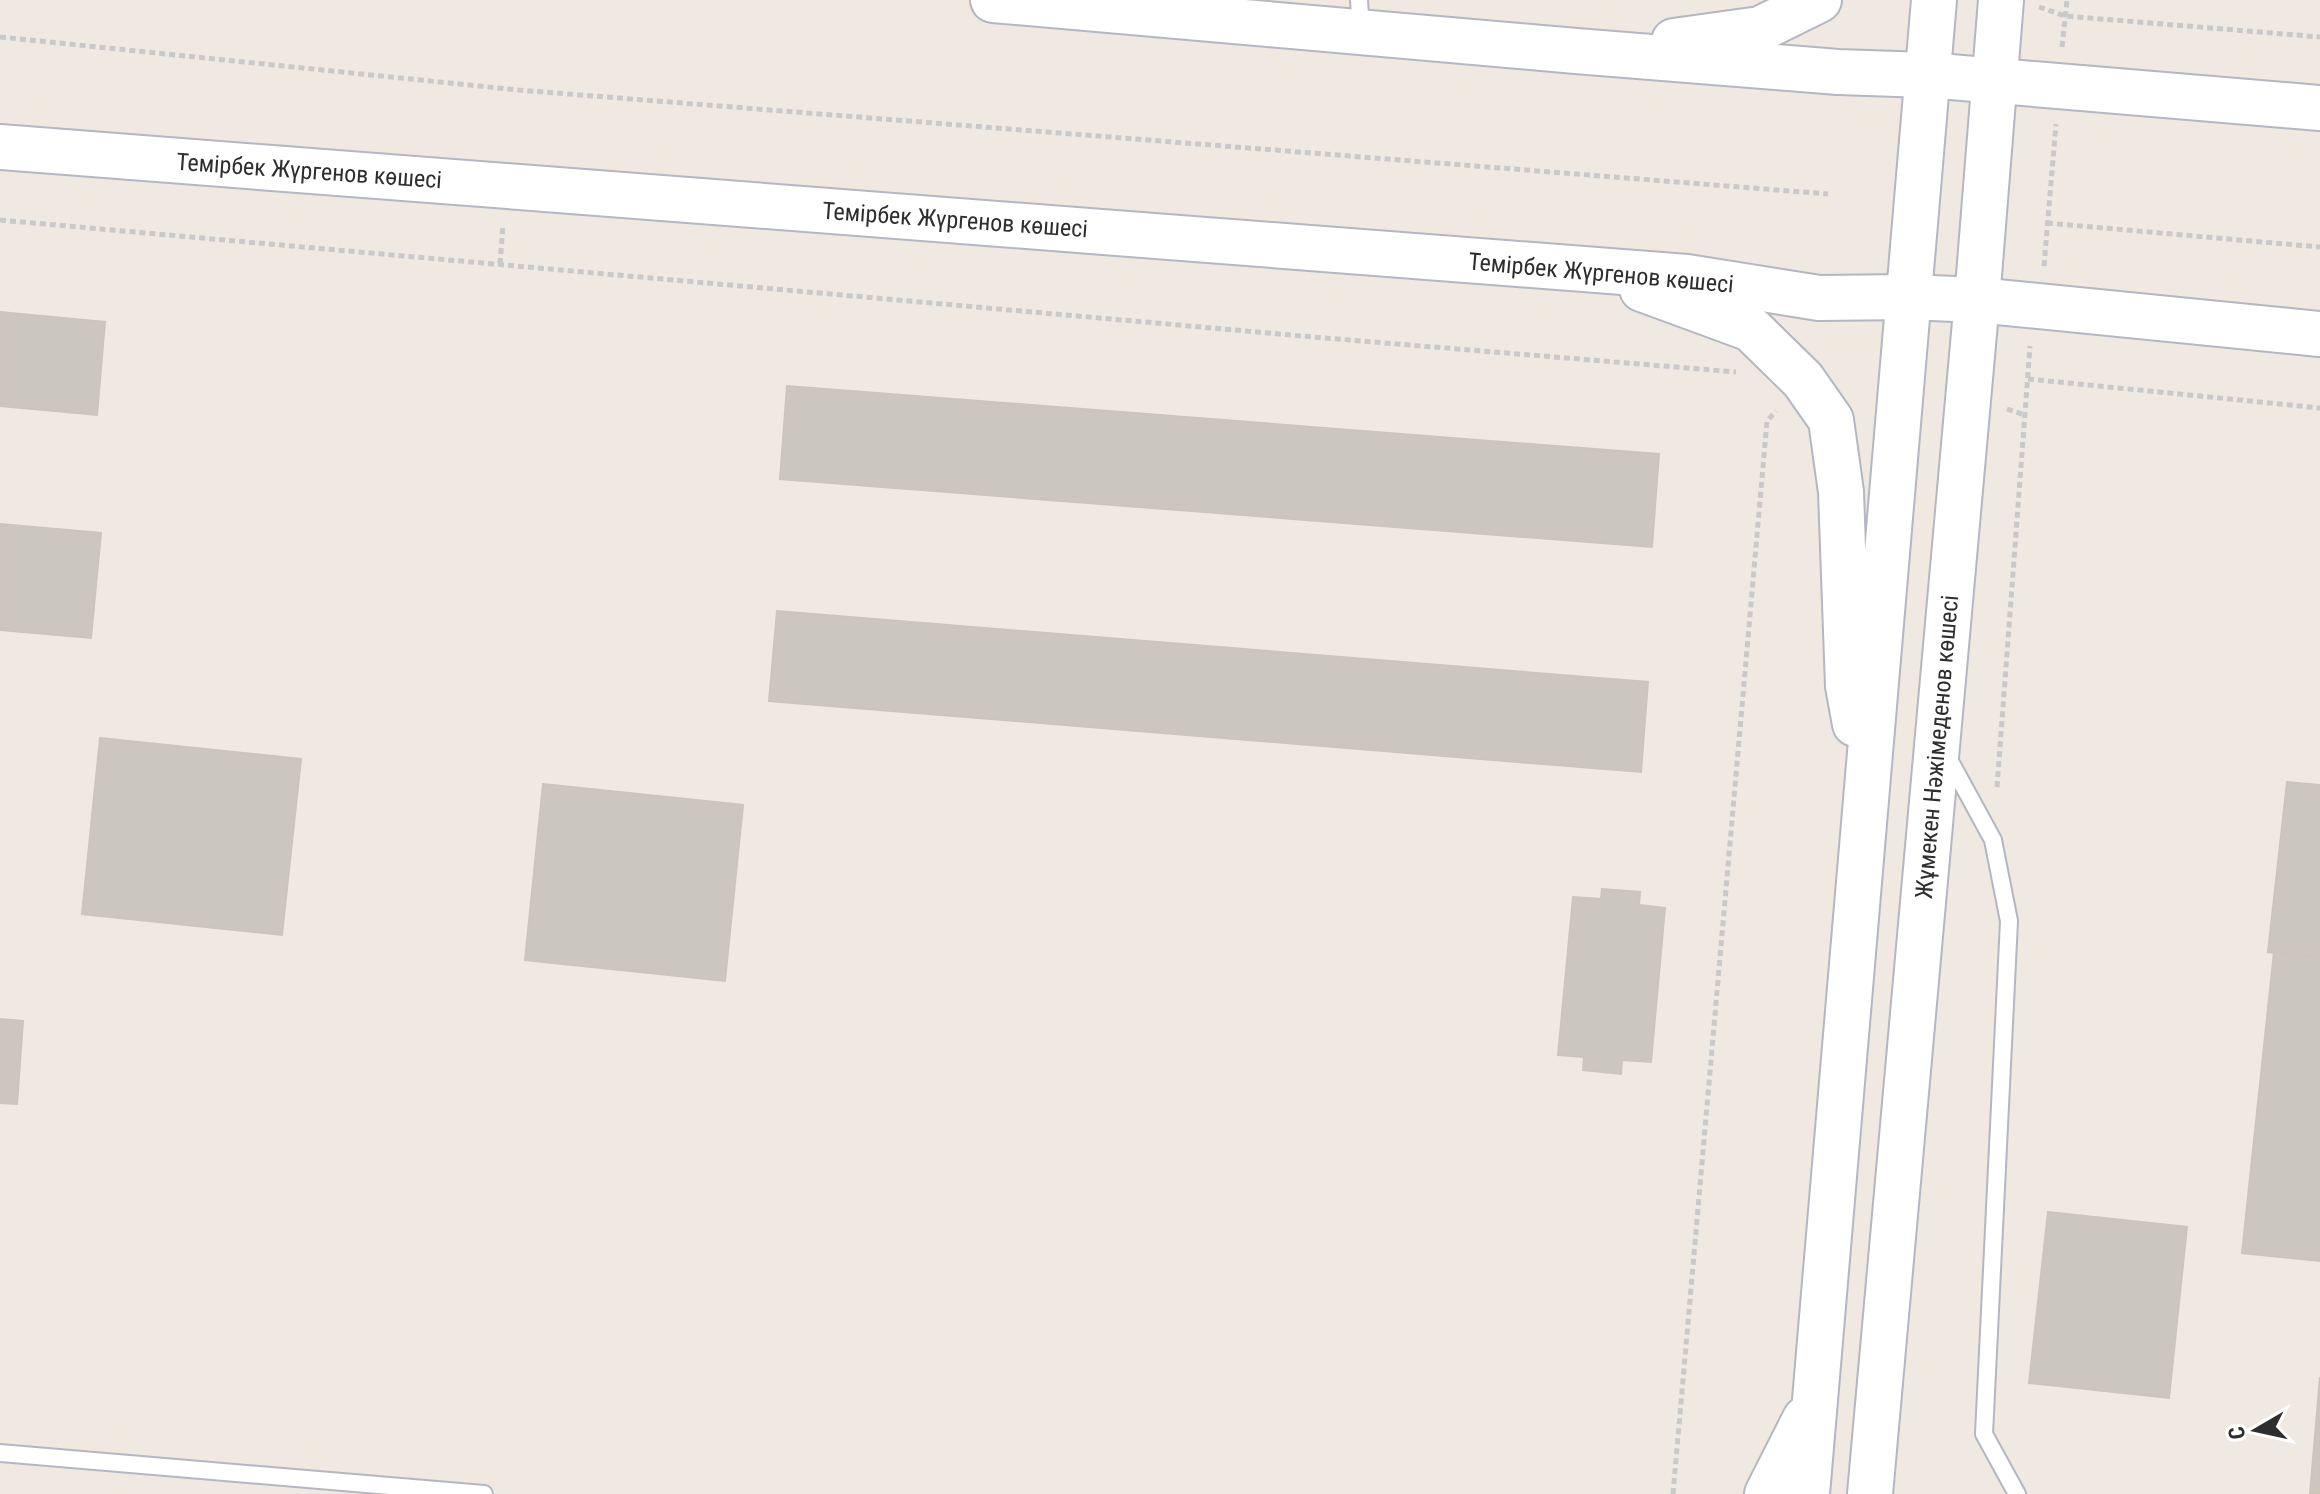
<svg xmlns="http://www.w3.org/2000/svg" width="2320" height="1494" viewBox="0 0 2320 1494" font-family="'Roboto Condensed',sans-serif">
<rect width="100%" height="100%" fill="#efe9e1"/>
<g fill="#cbc7bf" stroke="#cbc5ba" stroke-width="2">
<polygon points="0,312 105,322 97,415 0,406"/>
<polygon points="787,386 1659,454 1652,547 780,479"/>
<polygon points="0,524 101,533 91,638 0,630"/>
<polygon points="777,611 1648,682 1641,772 769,701"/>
<polygon points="100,738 301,759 282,935 82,914"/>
<polygon points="2287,782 2320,785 2320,958 2268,952"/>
<polygon points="543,784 743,805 725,981 525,960"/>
<polygon points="1602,889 1640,892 1639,905 1665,908 1651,1062 1622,1060 1621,1074 1583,1070 1584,1057 1558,1055 1573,897 1601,899"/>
<polygon points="2274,952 2320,958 2320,1261 2242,1253"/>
<polygon points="0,1019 23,1021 17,1104 0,1103"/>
<polygon points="2048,1212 2187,1227 2169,1398 2029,1383"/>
<polygon points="2320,1377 2320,1494 2310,1494"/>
</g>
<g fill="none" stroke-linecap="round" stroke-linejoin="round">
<g stroke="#b4b7c1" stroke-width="20">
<g id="lane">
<polyline points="1359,0 1361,31"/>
<polyline points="1946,754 1993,840 2009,921 1984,1434 2017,1494"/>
<polyline points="0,1453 484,1494"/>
</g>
</g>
<g stroke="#b4b7c1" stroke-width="48">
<g id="secondary">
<polyline points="993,0 1576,51 1838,72 1927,75 2320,108"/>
<polyline points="1674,41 1760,29 1819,0"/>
<polyline points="0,147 1687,277 1819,298 1909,297 1977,300 2320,334"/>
<polyline points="1642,289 1751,329 1803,380 1831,420 1841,492 1848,686 1855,724"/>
<polyline points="1767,1494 1805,1419"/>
<polyline points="1807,1494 1934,0"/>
<polyline points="1870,1494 1977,300 2001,0"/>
</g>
</g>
<g stroke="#c9c9c9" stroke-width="5" stroke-dasharray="6 4" stroke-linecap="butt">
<polyline points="2039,7 2065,16 2320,37"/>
<polyline points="0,37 518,90 1828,194"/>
<polyline points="2062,47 2067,0"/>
<polyline points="0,220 1313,337 1736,372"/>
<polyline points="2047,223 2320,247"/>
<polyline points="500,264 503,225"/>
<polyline points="2044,266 2056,124"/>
<polyline points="2028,379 2320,408"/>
<polyline points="2007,409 2025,415"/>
<polyline points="1997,787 2030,346"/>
<polyline points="1673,1494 1767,421 1776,411"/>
</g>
<use href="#lane" stroke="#fff" stroke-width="16"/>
<use href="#secondary" stroke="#fff" stroke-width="44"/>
</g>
<g text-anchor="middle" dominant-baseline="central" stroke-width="7" stroke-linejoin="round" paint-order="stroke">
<g font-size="24" fill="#2e2e2e" stroke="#fff">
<text transform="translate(309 171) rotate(4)">Темірбек Жүргенов көшесі</text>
<text transform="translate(955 220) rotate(4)">Темірбек Жүргенов көшесі</text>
<text transform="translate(1601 273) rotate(5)">Темірбек Жүргенов көшесі</text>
<text transform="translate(1937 747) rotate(-85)">Жұмекен Нәжімеденов көшесі</text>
</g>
</g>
<g transform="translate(2256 1430) rotate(261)" stroke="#ffffff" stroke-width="6" paint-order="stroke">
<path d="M0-6L14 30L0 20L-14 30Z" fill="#2e2e2e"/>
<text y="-12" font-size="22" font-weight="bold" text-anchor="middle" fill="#2e2e2e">С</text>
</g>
</svg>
